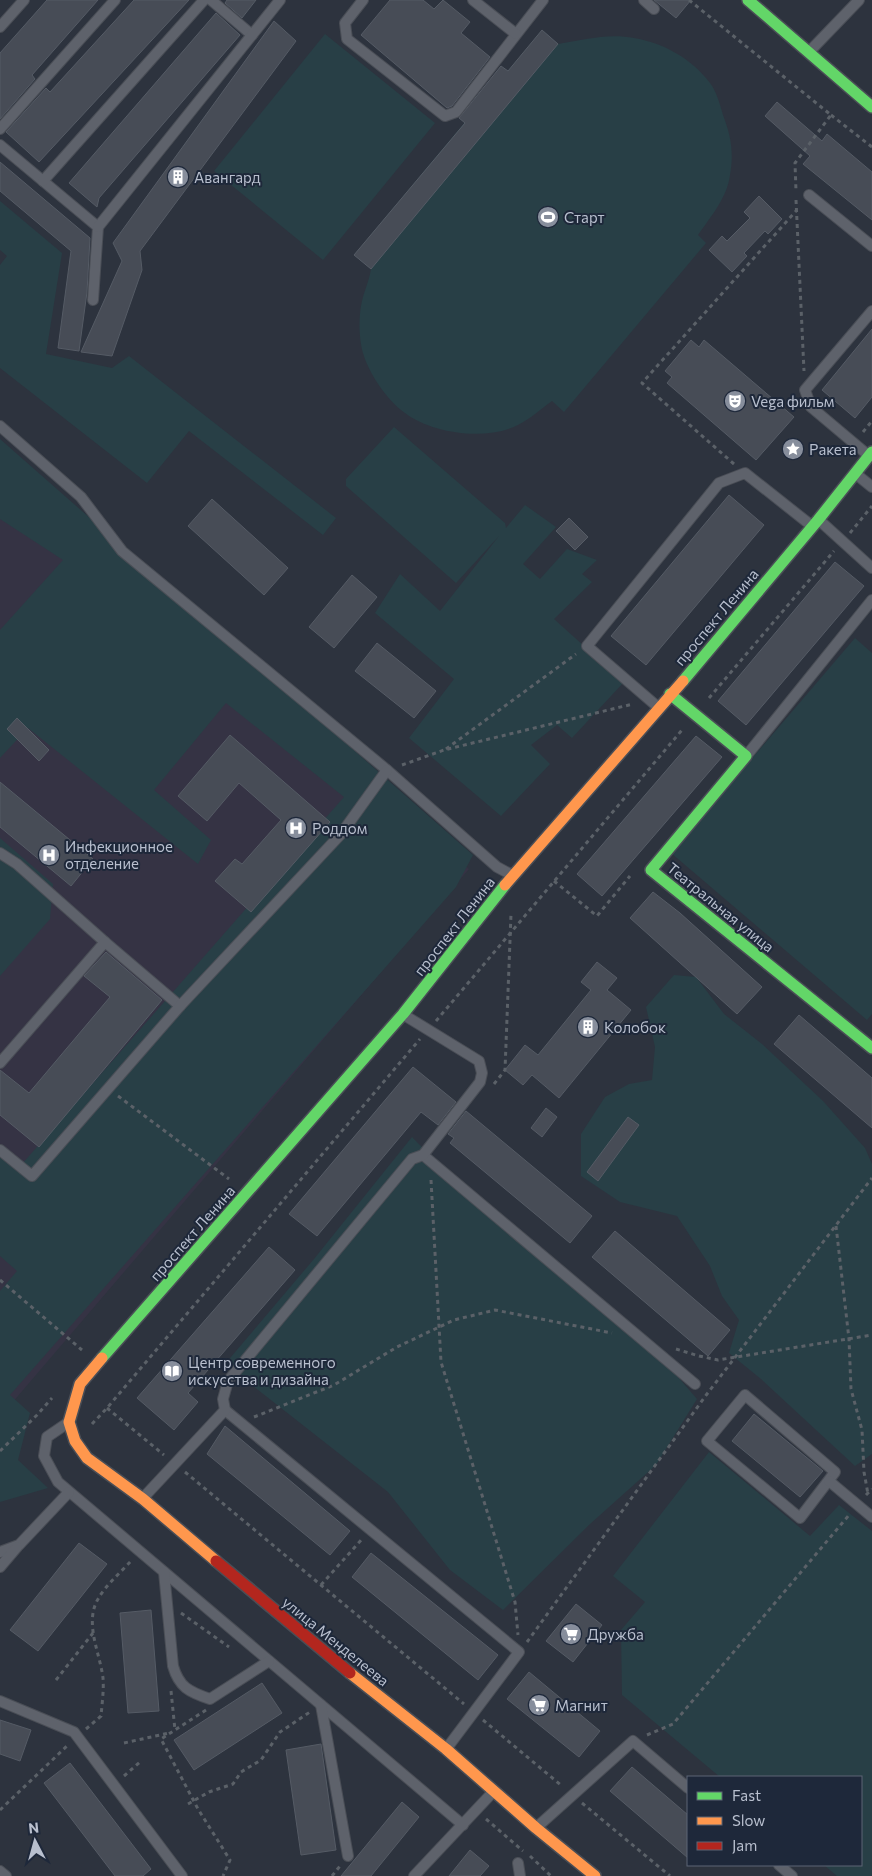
<svg xmlns="http://www.w3.org/2000/svg" width="872" height="1876" viewBox="0 0 872 1876" font-family="Commissioner,sans-serif">
<rect width="100%" height="100%" fill="#2d333e"/>
<polygon fill="#353344" points="0,475 469,869 0,1417"/>
<g fill="#283f46">
<path d="M542 30 558 44C583 40 608 33 634 38 664 43 692 59 710 83 717 92 720 105 723 115 731 136 734 152 730 175 727 198 711 216 698 235L706 243 564 412 552 401C541 409 530 419 518 425 486 441 433 434 405 413 386 400 364 367 361 344 359 332 359 318 361 306 363 293 369 282 371 269L354 255Z"/>
<polygon points="325,34 435,123 323,260 214,171"/>
<polygon points="0,201 62,253 46,354 112,368 129,356 336,518 323,535 189,431 147,483 0,368 0,265 7,256 0,250"/>
<polygon points="394,427 505,523 506,528 525,505 556,527 523,564 540,579 567,549 597,560 582,574 592,582 554,619 624,682 572,738 557,725 531,745 550,764 501,816 409,738 454,679 375,613 400,574 440,611 499,536 456,583 346,486 346,479"/>
<polygon points="0,439 473,855 456,887 10,1395 30,1413 18,1460 48,1488 0,1502 0,1291 17,1271 0,1256 0,1145 22,1164 344,797 226,703 154,790 211,840 198,864 28,728 0,758 0,630 63,560 0,519"/>
<polygon points="855,638 872,653 872,1014 867,1020 671,853"/>
<polygon points="0,838 53,884 50,919 0,976"/>
<polygon points="674,975 696,977 724,1014 762,1044 823,1101 865,1148 872,1164 872,1454 855,1466 761,1379 729,1353 739,1320 722,1296 710,1266 677,1216 620,1202 581,1176 581,1134 605,1097 629,1084 652,1080 655,1047 646,1007"/>
<polygon points="412,1137 499,1226 652,1347 697,1399 656,1465 590,1524 503,1610 450,1570 388,1492 225,1364 314,1259"/>
<polygon points="709,1452 810,1536 839,1505 872,1531 872,1876 837,1876 824,1865 861,1865 861,1777 720,1777 622,1695 621,1630 645,1602 613,1576"/>
</g>
<g fill="#474c56" stroke="#555b65">
<polygon points="47,0 98,0 32,75 35,79 0,119 0,53"/>
<polygon points="134,0 189,0 39,162 6,132 46,88 50,92"/>
<polygon points="227,0 256,0 242,18 225,3"/>
<polygon points="390,0 423,0 434,9 443,0 470,22 461,33 490,57 452,106 447,108 361,35"/>
<polygon points="654,0 691,0 676,18"/>
<polygon points="216,13 240,35 99,198 97,207 69,183"/>
<polygon points="274,21 296,41 140,251 142,270 112,356 81,352 122,261 113,243"/>
<polygon points="542,30 558,44 371,269 354,255 465,123 459,118 501,66 508,71"/>
<polygon points="777,102 822,141 827,134 872,172 872,220 803,164 810,156 765,116"/>
<polygon points="0,162 90,238 87,292 79,351 58,348 71,251 0,191"/>
<polygon points="759,196 782,219 768,234 765,231 744,253 747,256 732,272 709,250 722,236 727,241 750,218 744,212"/>
<polygon points="872,329 872,397 855,418 822,390"/>
<polygon points="691,340 699,347 704,340 794,417 756,460 667,383 672,377 665,371"/>
<polygon points="729,495 764,525 646,665 611,636"/>
<polygon points="212,499 288,568 264,595 188,526"/>
<polygon points="569,518 588,537 575,550 556,531"/>
<polygon points="835,562 864,586 746,725 718,701"/>
<polygon points="352,575 377,597 334,648 309,627"/>
<polygon points="377,643 436,691 414,718 355,671"/>
<polygon points="17,718 49,750 39,761 7,729"/>
<polygon points="230,735 330,822 251,912 215,881 235,859 242,864 281,820 239,783 207,821 178,796"/>
<polygon points="696,736 722,757 602,896 577,874"/>
<polygon points="0,782 93,859 71,886 0,827"/>
<polygon points="653,892 680,913 762,987 737,1014 630,918"/>
<polygon points="106,952 162,1000 39,1147 0,1115 0,1070 29,1093 110,997 84,976"/>
<polygon points="597,962 617,978 607,990 631,1010 559,1098 532,1075 523,1085 505,1070 525,1045 538,1055 591,990 581,982"/>
<polygon points="799,1015 872,1078 872,1128 774,1044"/>
<polygon points="413,1067 456,1102 438,1125 421,1112 317,1236 289,1214"/>
<polygon points="546,1108 557,1117 542,1137 531,1128"/>
<polygon points="466,1111 592,1216 570,1243 450,1143 454,1138 448,1134"/>
<polygon points="628,1117 639,1125 598,1181 587,1172"/>
<polygon points="615,1231 730,1330 708,1356 592,1257"/>
<polygon points="269,1247 295,1270 188,1393 198,1402 174,1430 137,1398"/>
<polygon points="754,1414 823,1471 800,1497 732,1441"/>
<polygon points="225,1426 350,1531 330,1555 207,1454"/>
<polygon points="79,1543 107,1564 38,1651 10,1630"/>
<polygon points="371,1553 498,1655 478,1680 352,1577"/>
<polygon points="576,1604 602,1625 573,1662 546,1641"/>
<polygon points="151,1610 159,1711 128,1713 120,1613"/>
<polygon points="529,1672 600,1731 579,1757 507,1699"/>
<polygon points="262,1683 282,1713 194,1770 174,1740"/>
<polygon points="0,1720 31,1730 20,1761 0,1754"/>
<polygon points="321,1744 336,1850 301,1855 286,1750"/>
<polygon points="70,1763 151,1869 143,1876 115,1876 44,1783"/>
<polygon points="632,1767 688,1815 688,1858 610,1791"/>
<polygon points="402,1802 419,1817 371,1876 341,1876"/>
<polygon points="470,1850 489,1866 480,1876 449,1876"/>
</g>
<g fill="none" stroke-linecap="round" stroke-linejoin="round">
<g stroke="#4a4e56" stroke-width="12">
<g id="lane">
<polyline points="211,0 252,35"/>
<polyline points="363,0 345,23 347,39 445,116 456,112 543,0"/>
<polyline points="473,0 516,34"/>
<polyline points="644,0 654,9"/>
<polyline points="0,27 24,0"/>
<polyline points="809,52 859,0"/>
<polyline points="0,129 115,0"/>
<polyline points="0,145 98,227 93,300"/>
<polyline points="43,181 204,0"/>
<polyline points="809,195 872,246"/>
<polyline points="98,227 280,0"/>
<polyline points="0,426 81,497 122,551 387,770 497,867 512,875"/>
<polyline points="868,455 811,407 805,390 872,311"/>
<polyline points="856,474 872,487"/>
<polyline points="819,520 872,568"/>
<polyline points="659,708 587,646 719,483 745,473 812,526"/>
<polyline points="747,755 872,600"/>
<polyline points="0,853 17,864 105,942"/>
<polyline points="0,1063 105,942 180,1006"/>
<polyline points="0,1150 32,1176 180,1006 341,834 387,770"/>
<polyline points="423,1155 695,1384"/>
<polygon points="745,1395 835,1472 800,1518 707,1441"/>
<polyline points="225,1410 519,1652 447,1748"/>
<polyline points="69,1422 47,1437 44,1456 58,1482 463,1825"/>
<polyline points="829,1481 872,1517"/>
<polyline points="143,1498 225,1410 223,1399 228,1381 412,1159 423,1155 480,1082 482,1073 479,1061 404,1015"/>
<polyline points="0,1552 19,1545 69,1492"/>
<polyline points="0,1567 17,1547"/>
<path d="M164 1572 173 1666C179 1687 189 1692 210 1699L269 1661"/>
<polyline points="0,1701 74,1732 182,1876"/>
<polyline points="321,1705 348,1856"/>
<polyline points="537,1827 633,1741 688,1788"/>
<polyline points="518,1863 520,1876"/>
<polyline points="779,1865 792,1876"/>
<polyline points="0,1871 6,1876"/>
<polyline points="414,1876 493,1792"/>
</g>
</g>
<g stroke="#4a4e56" stroke-width="14">
<g id="fast">
<polyline points="748,0 872,107"/>
<polyline points="683,681 818,520 872,452"/>
<polyline points="670,694 746,756 651,870 872,1048"/>
<polyline points="102,1358 403,1014 505,885"/>
</g>
</g>
<g stroke="#4a4e56" stroke-width="14">
<g id="slow">
<polyline points="505,885 683,681"/>
<polyline points="102,1358 80,1384 69,1422 75,1441 87,1458 143,1499 216,1561"/>
<polyline points="350,1673 446,1749 536,1828 595,1876"/>
</g>
</g>
<g stroke="#4a4e56" stroke-width="14">
<polyline id="jam" points="216,1561 350,1673"/>
</g>
<g stroke="#5b6168" stroke-width="3" stroke-dasharray="4 4" stroke-linecap="butt">
<polyline points="689,0 831,115 795,163 796,191"/>
<polyline points="831,115 872,147"/>
<polyline points="796,200 804,371"/>
<polyline points="863,432 872,421"/>
<polyline points="734,464 642,383 796,211"/>
<polyline points="850,533 872,506"/>
<polyline points="709,698 834,551"/>
<polyline points="446,749 576,654"/>
<polyline points="402,765 444,750 633,704"/>
<polyline points="554,881 597,916 630,876"/>
<polyline points="436,1021 682,730"/>
<polyline points="494,1084 505,1070 511,914"/>
<polyline points="118,1096 229,1179"/>
<polyline points="431,1180 441,1362 515,1602 518,1635"/>
<polyline points="836,1226 849,1339 851,1389 862,1430 864,1472 868,1494"/>
<polyline points="0,1280 82,1350"/>
<polyline points="676,1349 699,1356 718,1360 872,1335"/>
<polyline points="107,1408 164,1455"/>
<polyline points="254,1417 334,1385 397,1347 454,1320 495,1310 612,1333"/>
<polyline points="92,1424 107,1408 420,1039"/>
<polyline points="0,1451 37,1415 52,1398"/>
<polyline points="185,1472 464,1704"/>
<polyline points="866,1495 872,1489"/>
<polyline points="321,1585 362,1539"/>
<polyline points="181,1613 229,1647"/>
<polyline points="527,1642 707,1394 872,1178"/>
<polyline points="56,1680 93,1633"/>
<polyline points="171,1691 175,1730"/>
<polyline points="206,1710 161,1739 198,1809 230,1860 223,1876"/>
<polyline points="483,1720 562,1786"/>
<path d="M86 1729 101 1716C102 1704 104 1690 103 1678 100 1653 84 1623 98 1599 105 1586 121 1572 131 1561"/>
<polyline points="647,1735 673,1724 849,1515"/>
<polyline points="124,1743 169,1733"/>
<polyline points="124,1776 140,1762"/>
<polyline points="582,1803 670,1876"/>
<polyline points="188,1804 209,1792 233,1784 241,1772 261,1760 280,1732 310,1712"/>
<polyline points="0,1810 68,1745"/>
<polyline points="486,1819 523,1851"/>
<polyline points="530,1856 551,1876"/>
<polyline points="332,1876 340,1866"/>
</g>
<use href="#lane" stroke="#5e626b" stroke-width="10"/>
<use href="#fast" stroke="#63d668" stroke-width="11"/>
<use href="#slow" stroke="#ff974d" stroke-width="11"/>
<use href="#jam" stroke="#b3261e" stroke-width="11"/>
</g>
<defs>
<g id="building-disc" transform="scale(1.125)"><circle r="9.5" fill="#878e9c" stroke="#1e283a"/><path d="M-4-6H4V6H1V3H-1V6H-4ZM-2.5-4.3h1.7v1.8h-1.7ZM.8-4.3h1.7v1.8H.8ZM-2.5-1h1.7V.8h-1.7ZM.8-1h1.7V.8H.8Z" fill="#fff"/></g>
<g id="stadium-disc" transform="scale(1.125)"><circle r="9.5" fill="#878e9c" stroke="#1e283a"/><path d="M0-5a6.5 5 0 1 0 0 10a6.5 5 0 1 0 0-10ZM-3.5-1.8h7v3.6h-7Z" fill="#fff"/></g>
<g id="theatre-disc" transform="scale(1.125)"><circle r="9.5" fill="#878e9c" stroke="#1e283a"/><path d="M-5-5.5Q0-4 5-5.5V0Q5 5 0 6Q-5 5-5 0ZM-3.3-2.5H-1v1.5H-3.3ZM1-2.5H3.3v1.5H1ZM-2.8 1Q0 5.5 2.8 1Z" fill="#fff"/></g>
<g id="sight-disc" transform="scale(1.125)"><circle r="9.5" fill="#878e9c" stroke="#1e283a"/><path d="M0-6L1.8-2.2L6-1.7L2.9 1.2L3.7 5.4L0 3.3L-3.7 5.4L-2.9 1.2L-6-1.7L-1.8-2.2Z" fill="#fff"/></g>
<g id="hospital-disc" transform="scale(1.125)"><circle r="9.5" fill="#878e9c" stroke="#1e283a"/><path d="M-5-5h3v3.5h4V-5h3V5h-3V1.5h-4V5h-3Z" fill="#fff"/></g>
<g id="library-disc" transform="scale(1.125)"><circle r="9.5" fill="#878e9c" stroke="#1e283a"/><path d="M-6-4Q-3-5.5-.7-3.5V5Q-3 3-6 4ZM6-4Q3-5.5 .7-3.5V5Q3 3 6 4Z" fill="#fff"/></g>
<g id="supermarket-disc" transform="scale(1.125)"><circle r="9.5" fill="#878e9c" stroke="#1e283a"/><path d="M-6-5.5h2.5l.6 2H6L4.5 2H-2.5L-4.4-4H-6ZM-1.5 3.2a1.3 1.3 0 1 0 .1 0ZM3 3.2a1.3 1.3 0 1 0 .1 0Z" fill="#fff"/></g>
</defs>
<g fill-rule="evenodd">
<use href="#building-disc" x="178" y="177"/>
<use href="#stadium-disc" x="548" y="217"/>
<use href="#theatre-disc" x="735" y="401"/>
<use href="#sight-disc" x="793" y="449"/>
<use href="#hospital-disc" x="296" y="828"/>
<use href="#hospital-disc" x="49" y="855"/>
<use href="#building-disc" x="588" y="1027"/>
<use href="#library-disc" x="172" y="1371"/>
<use href="#supermarket-disc" x="571" y="1634"/>
<use href="#supermarket-disc" x="539" y="1705"/>
</g>
<g text-anchor="middle" dominant-baseline="central" stroke-width="4" stroke-linejoin="round" paint-order="stroke">
<g font-size="15" fill="#b8bfce" stroke="#1e283a" text-anchor="start">
<text x="194" y="177">Авангард</text>
<text x="564" y="217">Старт</text>
<text x="751" y="401">Vega фильм</text>
<text x="809" y="449">Ракета</text>
<text x="312" y="828">Роддом</text>
<text x="65" y="846">Инфекционное<tspan x="65" dy="17">отделение</tspan></text>
<text x="604" y="1027">Колобок</text>
<text x="188" y="1362">Центр современного<tspan x="188" dy="17">искусства и дизайна</tspan></text>
<text x="587" y="1634">Дружба</text>
<text x="555" y="1705">Магнит</text>
</g>
<g font-size="15" fill="#b8bfce" stroke="#1e283a">
<text transform="translate(716 617) rotate(-50)">проспект Ленина</text>
<text transform="translate(721 907) rotate(39)">Театральная улица</text>
<text transform="translate(454 926) rotate(-52)">проспект Ленина</text>
<text transform="translate(192 1233) rotate(-49)">проспект Ленина</text>
<text transform="translate(336 1641) rotate(39)">улица Менделеева</text>
</g>
</g>
<rect x="687" y="1776" width="175" height="90" fill="#1e283a" stroke="#5c6475"/>
<rect x="697" y="1792" width="25" height="8" fill="#63d668" stroke="#5c6475"/>
<text x="732" y="1801" font-size="15" fill="#b8bfce">Fast</text>
<rect x="697" y="1817" width="25" height="8" fill="#ff974d" stroke="#5c6475"/>
<text x="732" y="1826" font-size="15" fill="#b8bfce">Slow</text>
<rect x="697" y="1842" width="25" height="8" fill="#b3261e" stroke="#5c6475"/>
<text x="732" y="1851" font-size="15" fill="#b8bfce">Jam</text>
<g transform="translate(35 1841) rotate(354)" stroke="#1e283a" stroke-width="4" paint-order="stroke">
<path d="M0-4L9 19L0 12L-9 19Z" fill="#b8bfce"/>
<text y="-8" font-size="14" font-weight="bold" text-anchor="middle" fill="#b8bfce">N</text>
</g>
</svg>
